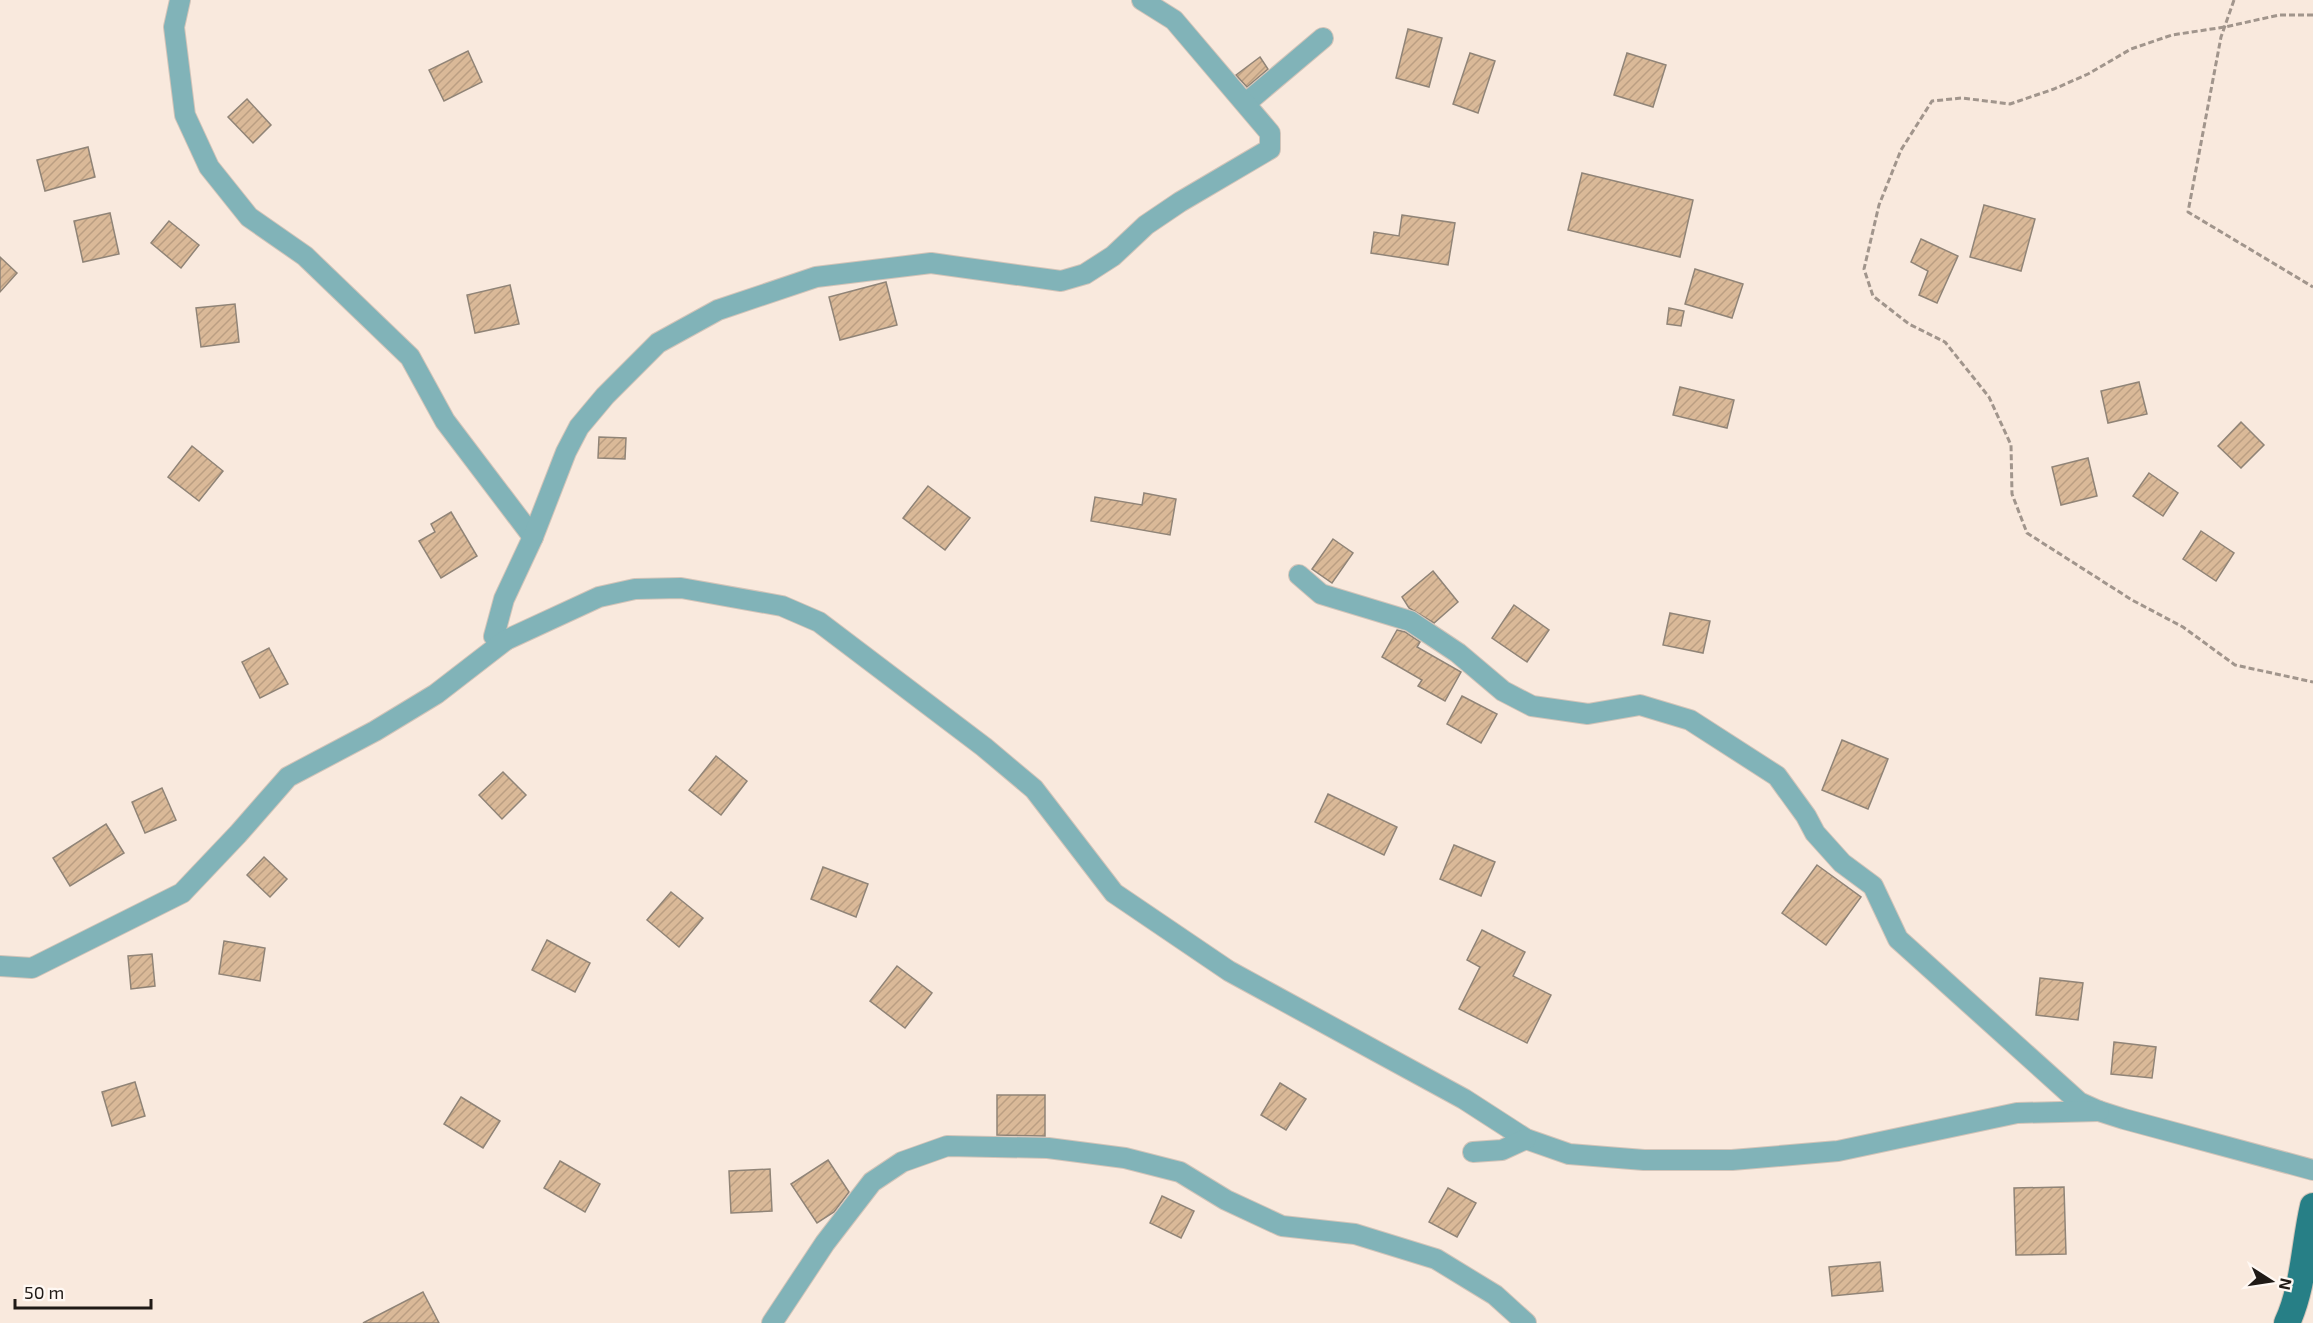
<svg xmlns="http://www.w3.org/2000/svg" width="2313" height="1323" viewBox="0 0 2313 1323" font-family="'Exo 2',sans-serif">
<defs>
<pattern id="building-hatch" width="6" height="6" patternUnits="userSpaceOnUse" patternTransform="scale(1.5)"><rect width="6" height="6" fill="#dab998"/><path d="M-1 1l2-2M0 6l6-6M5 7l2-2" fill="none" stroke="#bb9e82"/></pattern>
</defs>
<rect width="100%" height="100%" fill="#f9e9dd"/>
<g fill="url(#building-hatch)" stroke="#908477" stroke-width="1.5">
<polygon points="1408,29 1442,38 1429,87 1396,78"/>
<polygon points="468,51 482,82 444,101 429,70"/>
<polygon points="1470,53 1495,61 1478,113 1453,104"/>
<polygon points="1627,53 1666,65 1653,107 1614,95"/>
<polygon points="1260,57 1268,69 1247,87 1236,75"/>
<polygon points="247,99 271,125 253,143 228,117"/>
<polygon points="88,147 95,177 45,191 37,160"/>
<polygon points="1582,173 1693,200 1680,257 1568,230"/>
<polygon points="1984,205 2035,219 2021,271 1970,257"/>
<polygon points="110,213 119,254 83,262 74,221"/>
<polygon points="1402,215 1455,223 1448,265 1371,253 1374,232 1399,236"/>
<polygon points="169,221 199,245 181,268 151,243"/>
<polygon points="1921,239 1958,256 1937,303 1919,295 1928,271 1911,262"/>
<polygon points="0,257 17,273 0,292"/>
<polygon points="1695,269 1743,284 1732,318 1685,304"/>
<polygon points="886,282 897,325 840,340 829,297"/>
<polygon points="510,285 519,324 475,333 467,295"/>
<polygon points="235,304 239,342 201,347 196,308"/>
<polygon points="1669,308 1684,311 1681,326 1667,324"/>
<polygon points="2139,382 2147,414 2108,423 2101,391"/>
<polygon points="1680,387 1734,400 1727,428 1673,415"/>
<polygon points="2241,422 2264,445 2241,468 2218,446"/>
<polygon points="599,437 626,438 625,459 598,458"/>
<polygon points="192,446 223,471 199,501 168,477"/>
<polygon points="2088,458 2097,496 2061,505 2052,467"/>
<polygon points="2149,473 2178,493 2163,516 2133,496"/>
<polygon points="928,486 970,518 945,550 903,518"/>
<polygon points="1144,493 1176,499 1170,535 1091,521 1095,497 1142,505"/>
<polygon points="451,512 477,556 441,578 419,541 435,532 431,524"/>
<polygon points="2201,531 2234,553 2216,581 2183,559"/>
<polygon points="1333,539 1353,553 1332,583 1312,569"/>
<polygon points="1433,571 1458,602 1434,623 1409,608 1402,597"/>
<polygon points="1514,605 1549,630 1527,662 1492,638"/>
<polygon points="1670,613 1710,621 1703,653 1663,645"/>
<polygon points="1397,630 1405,632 1420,642 1417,647 1461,672 1445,701 1418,686 1422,680 1382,657"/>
<polygon points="269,648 288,684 260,698 242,662"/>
<polygon points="1462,696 1497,714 1481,743 1447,724"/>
<polygon points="1842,740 1888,759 1868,809 1822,790"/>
<polygon points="716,756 747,781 721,815 689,790"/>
<polygon points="503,772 526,795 502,819 479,795"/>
<polygon points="162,788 176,820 145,833 132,802"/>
<polygon points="1328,794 1397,827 1384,855 1315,822"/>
<polygon points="106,824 124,853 70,886 53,858"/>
<polygon points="1454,845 1495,862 1481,896 1440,879"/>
<polygon points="264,857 287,879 270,897 247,875"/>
<polygon points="1817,865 1861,897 1826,945 1782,913"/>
<polygon points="823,867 868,884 856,917 811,899"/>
<polygon points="671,892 703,918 679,947 647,920"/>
<polygon points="1482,930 1525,952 1513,976 1551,995 1527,1043 1459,1009 1480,967 1467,960"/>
<polygon points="547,940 590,963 575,992 532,970"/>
<polygon points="224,941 265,948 260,981 219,974"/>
<polygon points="152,954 155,986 131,989 128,956"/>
<polygon points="897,966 932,993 905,1028 870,1001"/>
<polygon points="2040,978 2083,983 2078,1020 2036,1015"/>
<polygon points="2114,1042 2156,1047 2152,1078 2111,1074"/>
<polygon points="135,1082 145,1116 112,1126 102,1092"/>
<polygon points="1280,1083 1306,1099 1286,1130 1261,1115"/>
<polygon points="997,1095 1045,1095 1045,1136 997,1135"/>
<polygon points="461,1097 500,1121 483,1148 444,1124"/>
<polygon points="828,1160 849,1192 834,1212 817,1223 791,1184"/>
<polygon points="560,1161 600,1184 585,1212 544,1188"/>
<polygon points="770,1169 772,1211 731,1213 729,1171"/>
<polygon points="2064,1187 2066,1254 2016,1255 2014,1188"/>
<polygon points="1448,1188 1476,1203 1457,1237 1429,1222"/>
<polygon points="1162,1196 1194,1211 1181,1238 1150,1223"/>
<polygon points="1880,1262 1883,1291 1832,1296 1829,1267"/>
<polygon points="423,1292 439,1323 363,1323"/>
</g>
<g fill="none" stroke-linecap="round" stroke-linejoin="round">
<g stroke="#d2c4b9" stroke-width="22">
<g id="minor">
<polyline points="180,0 174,27 185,115 209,167 249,217 305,256 410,357 445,421 533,537"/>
<polyline points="1246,103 1323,38"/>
<polyline points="1299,575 1321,594 1410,621 1458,653 1503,691 1532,706 1588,714 1640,705 1690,720 1777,776 1806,816 1815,833 1842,863 1873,886 1898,939 2079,1102 2099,1111 2124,1119 2313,1170"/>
<polyline points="506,640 499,640 494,636 504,599 533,537 566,452 579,427 605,396 658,343 718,310 816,277 931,263 1061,281 1085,274 1113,256 1146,225 1180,202 1270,149 1270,133 1174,20 1142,0"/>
<polyline points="0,966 32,968 182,893 238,834 288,777 375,731 436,694 506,640 599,597 635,589 681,588 782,606 819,622 984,747 1034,789 1114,893 1229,971 1464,1099 1526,1139 1569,1154 1644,1160 1732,1160 1838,1151 2017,1113 2099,1111"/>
<polyline points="1473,1152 1502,1150 1526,1139"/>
<polyline points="772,1323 825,1243 872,1182 902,1162 947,1146 1048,1148 1125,1158 1180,1172 1226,1200 1282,1226 1355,1234 1436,1259 1495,1295 1526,1323"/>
</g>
</g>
<g stroke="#d2c4b9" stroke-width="28">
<path id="major" d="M2287 1323C2304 1286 2304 1244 2313 1206"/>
</g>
<g stroke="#a1958c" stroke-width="3" stroke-dasharray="6 3" stroke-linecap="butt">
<polyline points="2234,0 2221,37 2188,212 2313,287"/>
<polyline points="2313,15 2279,15 2225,27 2172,35 2131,49 2088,74 2054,89 2010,104 1962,98 1932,101 1901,150 1879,205 1864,269 1873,296 1909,324 1945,342 1989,397 2011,445 2012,494 2027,533 2132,600 2183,627 2235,665 2313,682"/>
</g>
<use href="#minor" stroke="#81b3b8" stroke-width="20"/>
<use href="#major" stroke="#277f86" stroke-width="26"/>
</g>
<g transform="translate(2271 1281) rotate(102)" stroke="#fff8f3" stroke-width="4.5" paint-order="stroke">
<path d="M0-4.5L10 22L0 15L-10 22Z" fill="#201a16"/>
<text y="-9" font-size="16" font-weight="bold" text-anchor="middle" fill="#201a16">N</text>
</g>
<path d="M15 1299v9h136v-9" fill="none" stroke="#201a16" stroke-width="3"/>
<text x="24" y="1299" font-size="18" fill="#201a16" stroke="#fff8f3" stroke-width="4.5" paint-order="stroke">50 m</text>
</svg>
